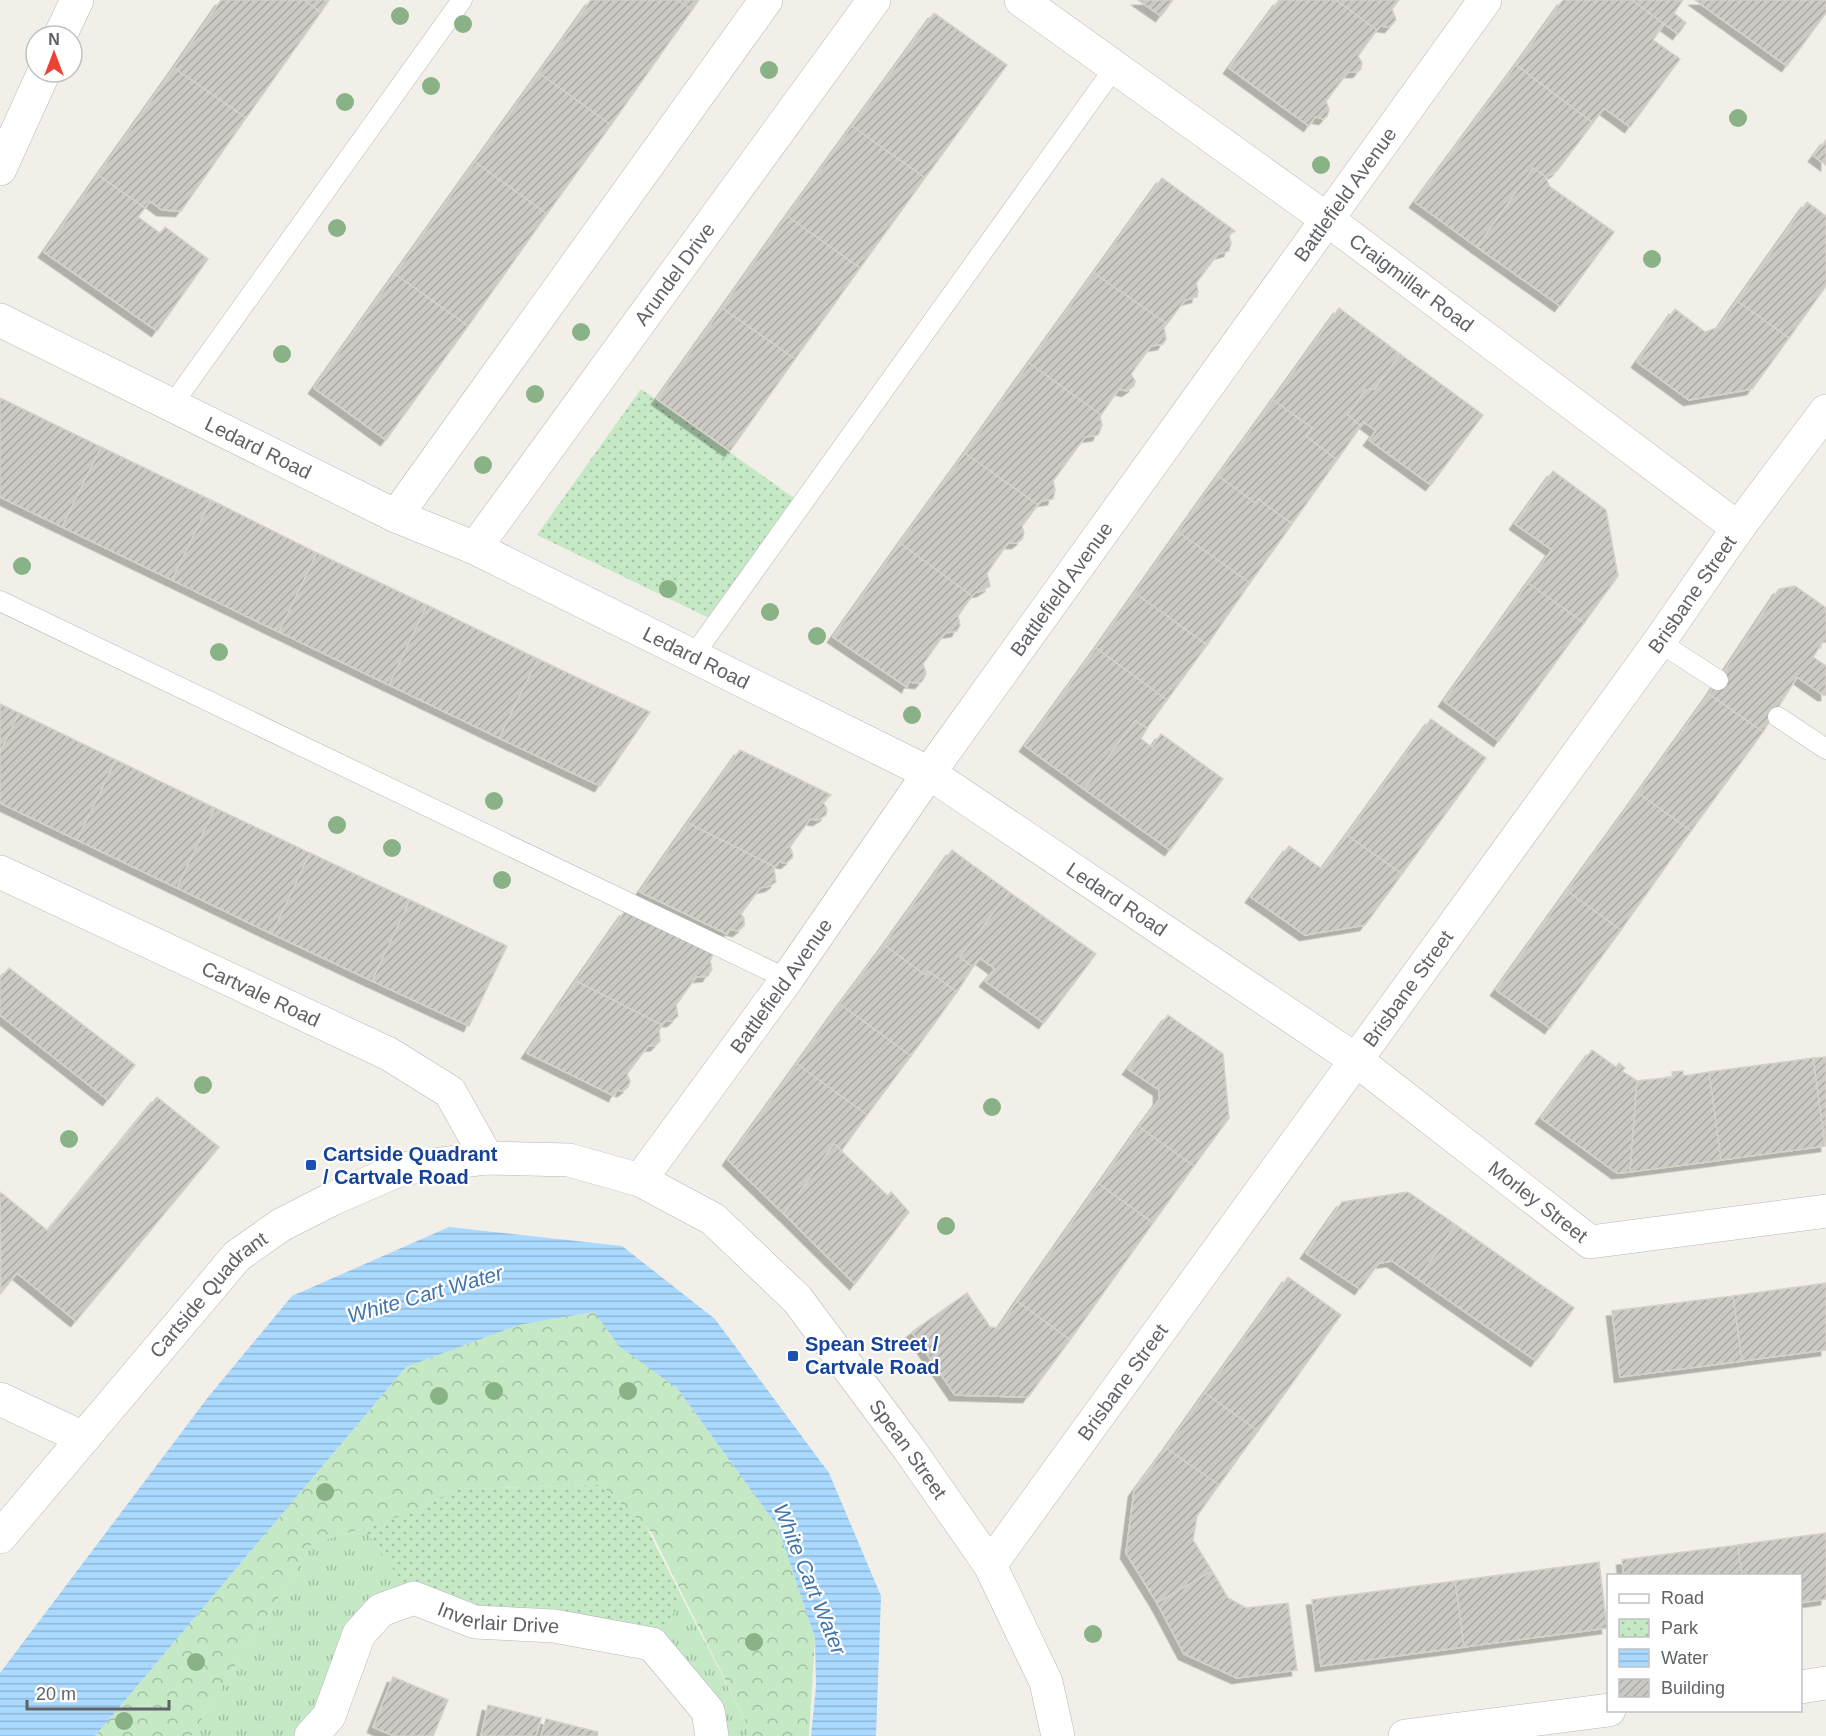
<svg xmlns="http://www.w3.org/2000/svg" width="1826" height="1736" viewBox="0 0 1826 1736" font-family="Helvetica,sans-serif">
<defs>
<pattern id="grass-tufts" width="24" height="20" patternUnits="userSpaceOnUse" patternTransform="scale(1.5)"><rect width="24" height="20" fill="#c5e8c5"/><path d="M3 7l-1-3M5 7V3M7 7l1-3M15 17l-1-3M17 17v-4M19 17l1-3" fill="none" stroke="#a3c0a4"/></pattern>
<pattern id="forest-crowns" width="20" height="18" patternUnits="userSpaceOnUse" patternTransform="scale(1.5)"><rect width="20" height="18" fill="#c5e8c5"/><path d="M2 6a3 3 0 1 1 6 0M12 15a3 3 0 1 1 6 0" fill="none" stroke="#a3c0a4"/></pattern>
<pattern id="park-dots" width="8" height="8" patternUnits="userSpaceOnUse" patternTransform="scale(1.5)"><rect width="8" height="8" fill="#c5e8c5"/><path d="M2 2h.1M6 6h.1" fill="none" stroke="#a3c0a4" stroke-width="1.8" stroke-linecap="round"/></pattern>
<pattern id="water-rules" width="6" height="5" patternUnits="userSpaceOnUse" patternTransform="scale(1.5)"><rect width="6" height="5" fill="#aadaff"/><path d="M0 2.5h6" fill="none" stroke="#8eb4d2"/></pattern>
<pattern id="building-hatch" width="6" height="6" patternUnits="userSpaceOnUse" patternTransform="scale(1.5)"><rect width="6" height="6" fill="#cccac5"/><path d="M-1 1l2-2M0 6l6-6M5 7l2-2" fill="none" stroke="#a9a8a4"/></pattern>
<filter id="shadow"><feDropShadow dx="-5.5" dy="5.5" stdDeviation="0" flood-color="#0004"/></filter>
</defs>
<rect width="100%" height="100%" fill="#f1efe8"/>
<polygon fill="url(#grass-tufts)" points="414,1512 646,1527 749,1728 748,1736 712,1736 652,1644 381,1610 311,1736 191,1736 312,1544"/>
<polygon fill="url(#forest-crowns)" points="594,1312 677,1388 778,1527 815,1638 809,1736 748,1736 749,1728 652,1533 601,1485 456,1489 414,1512 312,1544 191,1736 95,1736 406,1367 519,1325"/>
<g fill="url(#park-dots)">
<polygon points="641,389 794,498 709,618 537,535"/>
<polygon points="601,1485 646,1527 683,1600 652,1644 414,1598 363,1528 414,1512 456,1489"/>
</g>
<polygon fill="url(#water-rules)" points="449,1227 622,1246 715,1319 829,1473 881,1596 876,1736 811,1736 816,1686 815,1638 778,1527 677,1388 620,1347 594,1312 519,1325 406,1367 95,1736 0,1736 0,1673 209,1396 292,1296"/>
<g fill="url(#building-hatch)" stroke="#d6d1c6" stroke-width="1.5" filter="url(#shadow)">
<polygon points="221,0 304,0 321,12 246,118 174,68"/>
<polygon points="304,0 329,0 321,12"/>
<polygon points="591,0 678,0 692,10 611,125 539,73"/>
<polygon points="678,0 699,0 692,10"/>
<polygon points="1138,0 1173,0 1161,16"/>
<polygon points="1279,0 1336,0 1377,30 1358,56 1362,63 1361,69 1358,72 1348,72 1326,101 1329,110 1327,116 1324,119 1315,117 1309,126 1229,68"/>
<polygon points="1336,0 1399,0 1392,9 1396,20 1390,27 1380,26 1377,30"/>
<polygon points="1563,0 1632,0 1664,24 1653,40 1680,59 1630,127 1604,108 1593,123 1516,65"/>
<polygon points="1632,0 1683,0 1674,13 1686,23 1678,34"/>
<polygon points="1695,0 1826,0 1826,13 1787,66"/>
<polygon points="934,13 1007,65 925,178 852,126"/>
<polygon points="1516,65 1593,123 1557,171 1546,177 1533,168 1477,247 1415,202"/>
<polygon points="174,68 246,118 181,211 162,210 150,201 145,208 98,175"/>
<polygon points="539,73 611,125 547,214 475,162"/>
<polygon points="852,126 925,178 860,268 787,216"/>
<polygon points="1826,140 1826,165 1814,156"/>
<polygon points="475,162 547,214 468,326 395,274"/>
<polygon points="1533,168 1546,177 1549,186 1614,232 1560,306 1477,247"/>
<polygon points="98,175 145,208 138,217 160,233 165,227 208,259 157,331 44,252"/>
<polygon points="1162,178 1235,231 1229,235 1231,243 1229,251 1218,254 1196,283 1198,291 1197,297 1185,300 1167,324 1094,273"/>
<polygon points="1807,202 1826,216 1826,286 1789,338 1737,301"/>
<polygon points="787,216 860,268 795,359 722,308"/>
<polygon points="1094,273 1167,324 1164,328 1166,339 1163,344 1151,346 1131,374 1135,381 1134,386 1127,391 1119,389 1101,415 1029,363"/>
<polygon points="395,274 468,326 386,440 314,388"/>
<polygon points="1737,301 1789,338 1752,389 1689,400 1637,362 1675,309 1705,332 1719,327"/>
<polygon points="722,308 795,359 730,451 657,399"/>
<polygon points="1339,308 1400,354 1375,389 1365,390 1348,415 1361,426 1337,460 1306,436 1312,428 1273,400"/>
<polygon points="1400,354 1483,415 1431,485 1369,440 1376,431 1364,422 1361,426 1348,415 1365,390 1375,389"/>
<polygon points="1029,363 1101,415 1100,417 1102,425 1098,435 1085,437 1053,481 1055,490 1053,499 1041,501 1038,505 965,453"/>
<polygon points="0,398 101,447 62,527 0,497"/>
<polygon points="1273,400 1312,428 1306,436 1337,460 1292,524 1258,499 1255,503 1218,476"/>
<polygon points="101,447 211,500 172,580 62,527"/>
<polygon points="965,453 1038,505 1022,526 1024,533 1022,539 1017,543 1008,543 987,573 990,586 982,591 976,592 972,596 900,543"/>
<polygon points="1553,471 1606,510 1618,576 1584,623 1528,583 1552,550 1515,524"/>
<polygon points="1218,476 1255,503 1258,499 1292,524 1250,583 1178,532"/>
<polygon points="211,500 317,553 279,632 172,580"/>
<polygon points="1178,532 1250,583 1207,645 1135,593"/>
<polygon points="900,543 972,596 958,616 960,625 957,631 945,633 923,664 926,673 923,680 920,683 909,682 907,687 833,637"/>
<polygon points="317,553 427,605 389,685 279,632"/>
<polygon points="1528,583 1584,623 1499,741 1444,701"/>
<polygon points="1795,586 1826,608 1826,642 1822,643 1813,657 1826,666 1826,695 1823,695 1797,677 1763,732 1709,694 1779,589"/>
<polygon points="1135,593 1207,645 1167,700 1096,648"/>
<polygon points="427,605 538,659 499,738 389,685"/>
<polygon points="1096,648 1167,700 1147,728 1135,721 1084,789 1025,746"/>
<polygon points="538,659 650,712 600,786 499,738"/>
<polygon points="1709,694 1763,732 1691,831 1638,793"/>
<polygon points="0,704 19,713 0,752"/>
<polygon points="19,713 116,760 77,840 0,803 0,752"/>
<polygon points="1431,719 1486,758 1402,874 1347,835"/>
<polygon points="1135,721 1147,728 1141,739 1152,747 1161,734 1223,779 1170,850 1084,789"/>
<polygon points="740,750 831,795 823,802 827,809 826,815 818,820 810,819 790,847 793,855 792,858 786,863 779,862 775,867 688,823"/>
<polygon points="116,760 215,808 177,888 77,840"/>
<polygon points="1638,793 1691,831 1621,930 1567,891"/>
<polygon points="215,808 310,853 272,934 177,888"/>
<polygon points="688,823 775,867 774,869 776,882 770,886 760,888 741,914 744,918 744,926 738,931 730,929 727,934 640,892"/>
<polygon points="1347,835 1402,874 1365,925 1305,935 1251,897 1289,846 1322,869"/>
<polygon points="952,850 1009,892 960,957 973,967 957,992 928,971 925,975 884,945"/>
<polygon points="310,853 410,900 372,981 272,934"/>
<polygon points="1567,891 1621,930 1550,1028 1496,990"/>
<polygon points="1009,892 1096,954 1044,1023 985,981 995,969 980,958 973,967 960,957"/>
<polygon points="410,900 507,946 469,1026 372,981"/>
<polygon points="625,911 713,954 710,961 712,969 708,976 696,977 676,1005 678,1016 672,1021 665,1021 662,1025 576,981"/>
<polygon points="884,945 925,975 928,971 957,992 911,1056 840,1004"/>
<polygon points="9,968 135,1065 108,1100 0,1015 0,979"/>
<polygon points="576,981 662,1025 659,1031 660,1041 656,1045 648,1046 627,1074 630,1081 628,1087 623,1091 617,1090 614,1096 527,1053"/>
<polygon points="840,1004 911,1056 867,1115 797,1064"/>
<polygon points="1168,1015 1223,1054 1229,1118 1194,1166 1139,1127 1159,1100 1159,1090 1128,1069"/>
<polygon points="1592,1050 1616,1067 1619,1063 1625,1068 1622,1071 1637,1081 1630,1172 1617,1173 1541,1118"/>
<polygon points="1826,1057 1826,1146 1825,1146 1813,1058"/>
<polygon points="1813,1058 1825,1146 1721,1160 1709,1072"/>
<polygon points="797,1064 867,1115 842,1150 834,1144 784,1214 728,1160"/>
<polygon points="1683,1071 1683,1076 1709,1072 1721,1160 1630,1172 1637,1081 1673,1077 1672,1072"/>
<polygon points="157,1097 219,1147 76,1321 17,1273 1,1293 0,1192 48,1231"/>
<polygon points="1139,1127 1194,1166 1153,1223 1099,1184"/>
<polygon points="834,1144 888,1196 891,1192 909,1212 855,1284 784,1214"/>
<polygon points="1099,1184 1153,1223 1070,1340 1017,1301"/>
<polygon points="1408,1192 1456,1225 1418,1279 1392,1261 1379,1263 1360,1289 1306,1253 1342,1202"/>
<polygon points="1456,1225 1574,1308 1536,1361 1418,1279"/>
<polygon points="1288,1277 1341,1315 1258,1431 1205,1393"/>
<polygon points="1826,1283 1826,1350 1742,1361 1733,1296"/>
<polygon points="967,1293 990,1327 999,1328 1017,1301 1070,1340 1028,1397 955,1395 912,1332"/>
<polygon points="1733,1296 1742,1361 1620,1377 1612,1311"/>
<polygon points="1205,1393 1258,1431 1219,1485 1166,1448"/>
<polygon points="1166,1448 1219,1485 1197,1516 1193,1540 1212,1571 1157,1603 1126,1553 1134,1491"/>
<polygon points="1826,1533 1826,1599 1800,1603 1800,1576 1742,1576 1738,1545"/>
<polygon points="1738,1545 1742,1576 1624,1576 1622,1560"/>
<polygon points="1599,1562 1607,1628 1464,1647 1455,1581"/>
<polygon points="1212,1571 1228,1598 1246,1608 1288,1603 1297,1670 1237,1678 1184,1654 1157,1603"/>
<polygon points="1455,1581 1464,1647 1321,1666 1312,1600"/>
<polygon points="393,1677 448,1700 433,1736 394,1736 373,1727"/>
<polygon points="488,1705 541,1718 536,1736 481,1736"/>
<polygon points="546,1719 598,1732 597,1736 541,1736"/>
</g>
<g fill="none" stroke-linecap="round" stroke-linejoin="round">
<g stroke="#b5b8bc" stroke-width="21">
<g id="service">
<polyline points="172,405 462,0"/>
<polyline points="0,601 787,979"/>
<polyline points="1659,642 1718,680"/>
<polyline points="693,656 1115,67"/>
<polyline points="1778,717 1826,749"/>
</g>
</g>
<g stroke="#b5b8bc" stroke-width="34">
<g id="minor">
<path id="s1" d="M1021 0 1328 220 1738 528"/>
<polyline points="60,36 77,0"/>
<polyline points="0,169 44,72"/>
<polyline points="396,516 766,0"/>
<path id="s2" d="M475 548 874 0"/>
<path id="s3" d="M0 872 389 1054 450 1092 487 1158"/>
<path id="s4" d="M640 1180 787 979 929 773 1485 0"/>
<polyline points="0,1399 83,1438"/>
<path id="s5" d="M0 1537 237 1256 281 1225 332 1199 401 1169 487 1158 569 1160 640 1180 713 1219 797 1299 909 1449 990 1565 1046 1682 1058 1736"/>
<path id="s6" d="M990 1565 1659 642 1738 528 1826 411"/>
<polyline points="1800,1687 1826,1683"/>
<path id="s7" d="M311 1736 329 1716 359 1634 381 1610 414 1598 475 1622 554 1626 652 1644 708 1711 712 1736"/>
<polyline points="1405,1736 1609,1710"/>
</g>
</g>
<g stroke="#b5b8bc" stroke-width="34">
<g id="tertiary">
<path id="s8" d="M0 320 396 516 475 548 929 773 1356 1060 1590 1242 1826 1211"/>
</g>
</g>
<use href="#service" stroke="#fff" stroke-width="20"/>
<use href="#minor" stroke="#fff" stroke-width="33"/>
<use href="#tertiary" stroke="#fff" stroke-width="33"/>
</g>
<g fill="#89b387">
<circle cx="400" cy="16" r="9"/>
<circle cx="463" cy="24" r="9"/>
<circle cx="769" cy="70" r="9"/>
<circle cx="431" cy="86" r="9"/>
<circle cx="345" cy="102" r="9"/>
<circle cx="1738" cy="118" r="9"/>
<circle cx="1321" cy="165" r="9"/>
<circle cx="337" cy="228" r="9"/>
<circle cx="1652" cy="259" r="9"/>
<circle cx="581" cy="332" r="9"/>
<circle cx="282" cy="354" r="9"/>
<circle cx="535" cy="394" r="9"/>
<circle cx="483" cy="465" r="9"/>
<circle cx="22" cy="566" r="9"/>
<circle cx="668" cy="589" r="9"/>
<circle cx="770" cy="612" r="9"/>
<circle cx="817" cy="636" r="9"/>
<circle cx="219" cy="652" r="9"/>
<circle cx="912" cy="715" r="9"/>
<circle cx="494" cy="801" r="9"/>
<circle cx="337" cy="825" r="9"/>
<circle cx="392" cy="848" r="9"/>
<circle cx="502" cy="880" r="9"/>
<circle cx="203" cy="1085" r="9"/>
<circle cx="992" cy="1107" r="9"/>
<circle cx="69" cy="1139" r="9"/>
<circle cx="946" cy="1226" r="9"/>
<circle cx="494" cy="1391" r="9"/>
<circle cx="628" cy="1391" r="9"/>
<circle cx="439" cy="1396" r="9"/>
<circle cx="325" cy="1492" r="9"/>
<circle cx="1093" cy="1634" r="9"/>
<circle cx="754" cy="1642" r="9"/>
<circle cx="196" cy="1662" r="9"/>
<circle cx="124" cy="1721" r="9"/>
</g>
<g fill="#1a4fb4" stroke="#fff" stroke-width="2">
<rect x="305" y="1159" width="12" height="12" rx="3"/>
<rect x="787" y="1350" width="12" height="12" rx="3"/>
</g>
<g text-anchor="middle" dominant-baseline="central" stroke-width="4.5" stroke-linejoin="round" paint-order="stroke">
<g font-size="20" fill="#5f6368" stroke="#fff">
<text stroke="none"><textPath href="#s4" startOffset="1212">Battlefield Avenue</textPath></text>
<text stroke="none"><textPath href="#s2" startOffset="339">Arundel Drive</textPath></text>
<text stroke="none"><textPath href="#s1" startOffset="482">Craigmillar Road</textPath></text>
<text stroke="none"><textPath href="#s8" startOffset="288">Ledard Road</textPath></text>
<text stroke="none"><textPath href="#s4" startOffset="726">Battlefield Avenue</textPath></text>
<text stroke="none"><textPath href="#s6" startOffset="1198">Brisbane Street</textPath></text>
<text stroke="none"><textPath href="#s8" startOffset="774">Ledard Road</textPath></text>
<text stroke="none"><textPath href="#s8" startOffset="1260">Ledard Road</textPath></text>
<text stroke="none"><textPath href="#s4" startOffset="240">Battlefield Avenue</textPath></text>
<text stroke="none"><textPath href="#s6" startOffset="712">Brisbane Street</textPath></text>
<text stroke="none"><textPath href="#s3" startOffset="288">Cartvale Road</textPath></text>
<text stroke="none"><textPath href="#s8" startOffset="1779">Morley Street</textPath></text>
<text stroke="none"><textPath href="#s5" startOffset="320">Cartside Quadrant</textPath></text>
<text stroke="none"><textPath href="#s6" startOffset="226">Brisbane Street</textPath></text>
<text stroke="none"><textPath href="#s5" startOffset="1182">Spean Street</textPath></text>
<text stroke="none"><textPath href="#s7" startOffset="270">Inverlair Drive</textPath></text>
</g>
<g font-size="20" font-weight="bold" fill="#164399" stroke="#fff" text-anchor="start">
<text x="323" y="1154">Cartside Quadrant<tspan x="323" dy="23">/ Cartvale Road</tspan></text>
<text x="805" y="1344">Spean Street /<tspan x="805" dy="23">Cartvale Road</tspan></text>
</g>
<g font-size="21" font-style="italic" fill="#4174aa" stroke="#fff">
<text transform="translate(425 1294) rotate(-16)">White Cart Water</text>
<text transform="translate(810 1579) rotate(68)">White Cart Water</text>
</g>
</g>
<rect x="1607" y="1574" width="195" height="138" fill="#ffffff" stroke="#bfc1c3" stroke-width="1.5"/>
<rect x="1619" y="1594" width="30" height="9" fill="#ffffff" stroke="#bfc1c3" stroke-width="1.5"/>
<text x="1661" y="1604" font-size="18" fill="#5f6368">Road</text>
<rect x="1619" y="1619" width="30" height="18" fill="url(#park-dots)" stroke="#bfc1c3" stroke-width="1.5"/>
<text x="1661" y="1634" font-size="18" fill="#5f6368">Park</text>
<rect x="1619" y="1649" width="30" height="18" fill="url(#water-rules)" stroke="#bfc1c3" stroke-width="1.5"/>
<text x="1661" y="1664" font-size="18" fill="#5f6368">Water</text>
<rect x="1619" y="1679" width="30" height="18" fill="url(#building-hatch)" stroke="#bfc1c3" stroke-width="1.5"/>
<text x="1661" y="1694" font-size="18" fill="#5f6368">Building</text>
<g transform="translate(54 54)"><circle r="28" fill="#ffffff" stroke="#bfc1c3" stroke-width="1.5"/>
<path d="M0-4.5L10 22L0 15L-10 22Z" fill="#ea4335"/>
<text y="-9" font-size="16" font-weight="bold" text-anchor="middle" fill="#5f6368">N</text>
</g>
<path d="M27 1700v9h142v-9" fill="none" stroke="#5f6368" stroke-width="3"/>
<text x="36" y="1700" font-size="18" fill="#5f6368" stroke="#ffffff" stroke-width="4.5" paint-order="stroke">20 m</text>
</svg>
